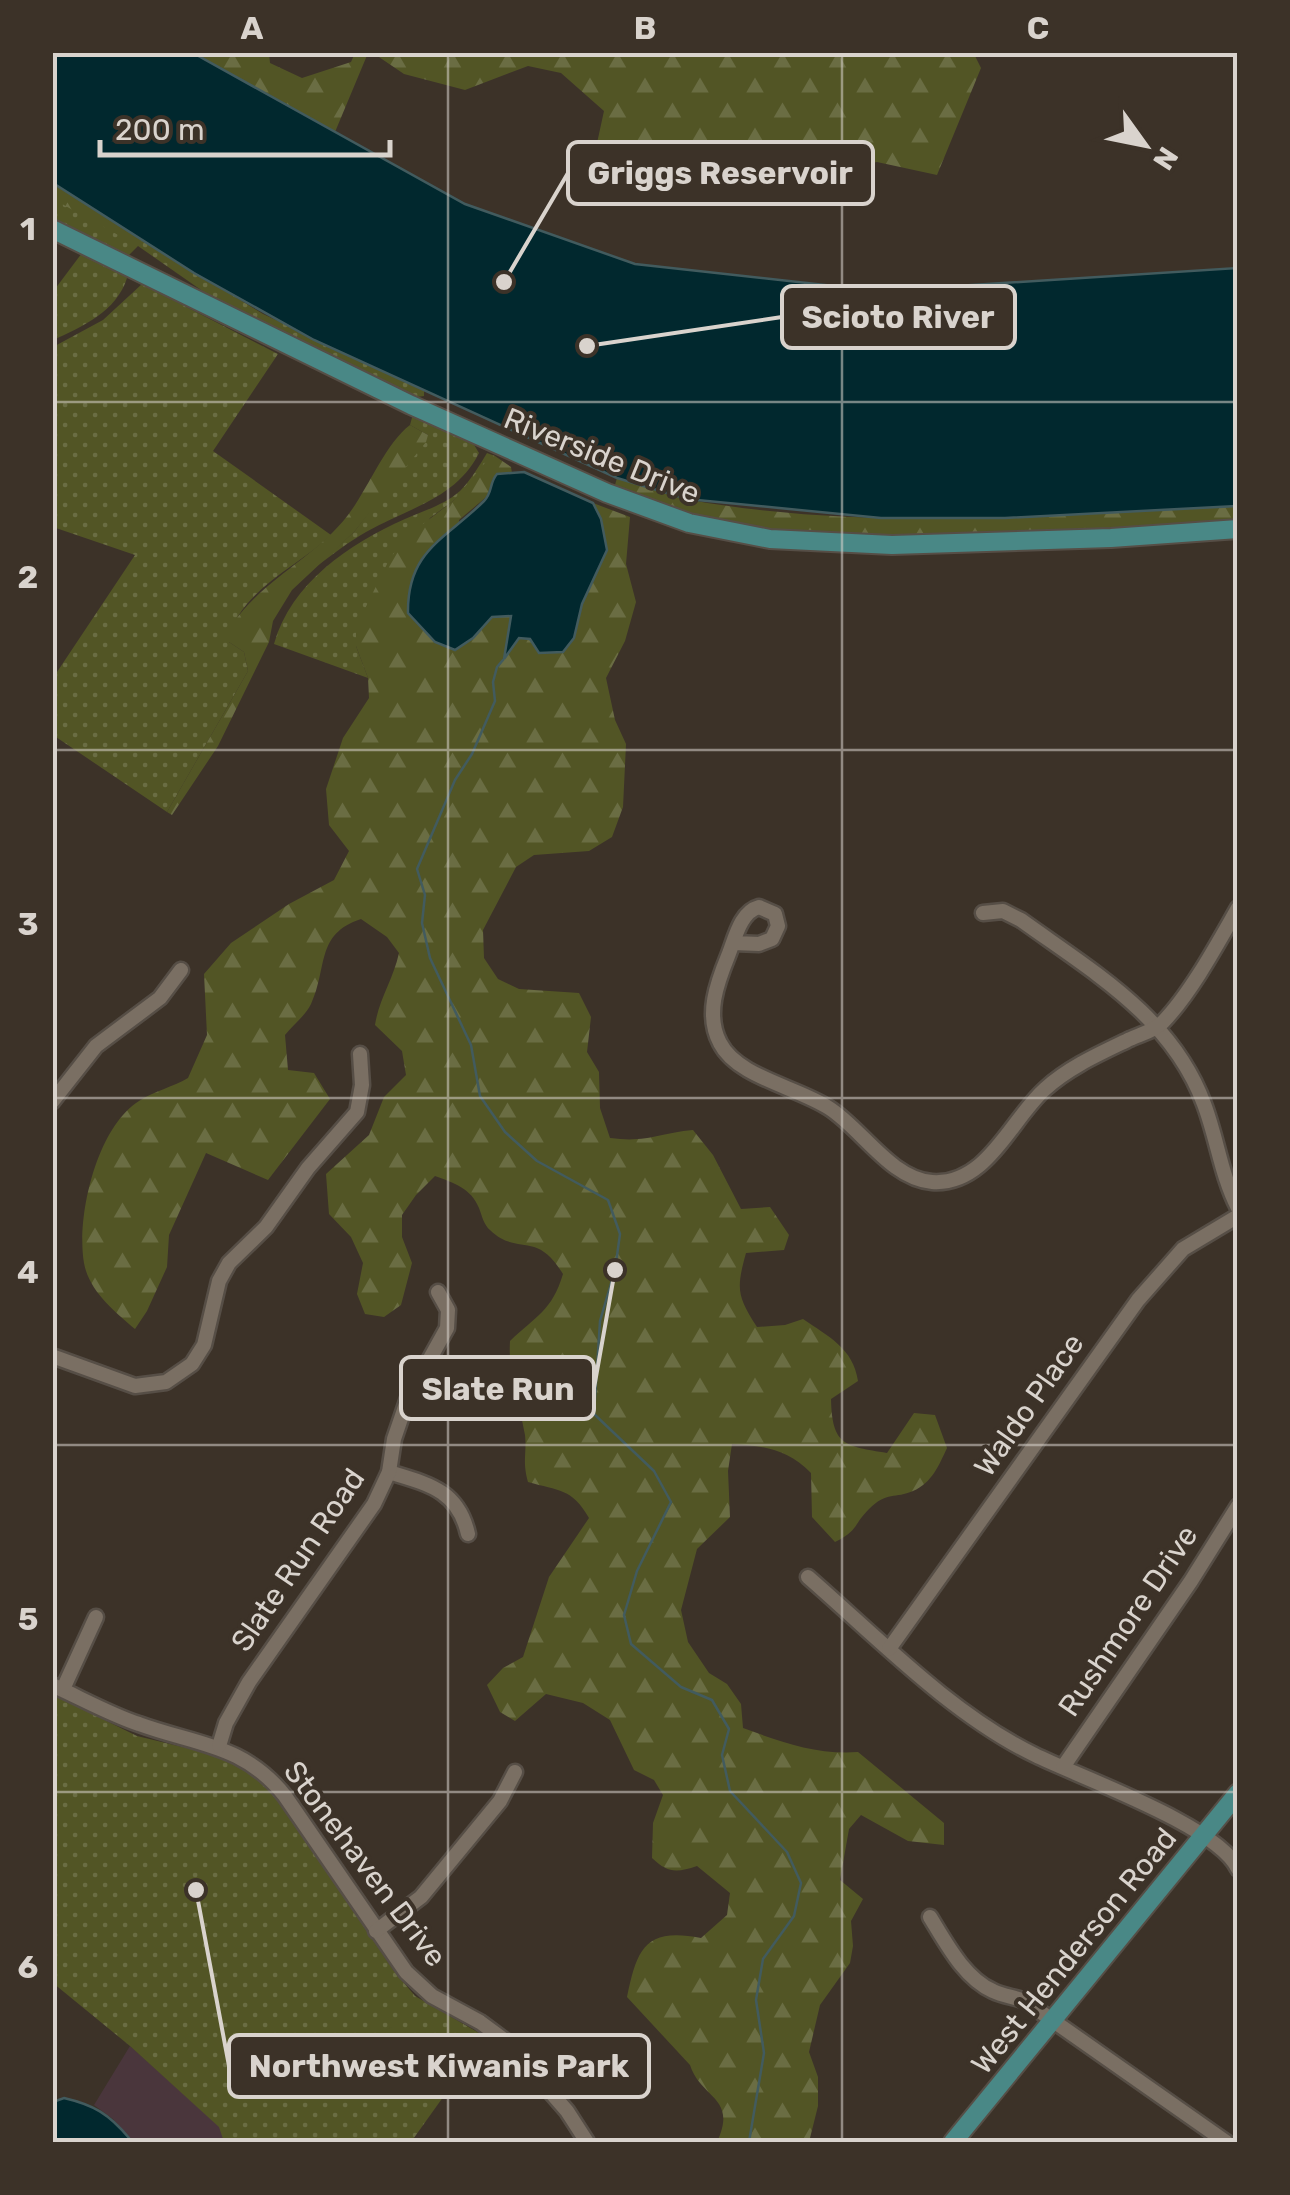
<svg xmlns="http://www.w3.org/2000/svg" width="1290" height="2195" viewBox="0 0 1290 2195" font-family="Rubik,sans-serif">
<defs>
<pattern id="green-dots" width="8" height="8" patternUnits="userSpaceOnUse" patternTransform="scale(2.5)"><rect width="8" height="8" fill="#525525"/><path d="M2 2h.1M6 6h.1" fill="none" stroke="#6a6d43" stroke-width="1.8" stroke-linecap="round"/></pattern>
<pattern id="forest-firs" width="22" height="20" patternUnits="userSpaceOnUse" patternTransform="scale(2.5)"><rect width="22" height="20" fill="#525525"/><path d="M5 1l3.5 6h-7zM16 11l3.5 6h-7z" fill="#6a6d43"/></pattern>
</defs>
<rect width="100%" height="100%" fill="#3c3228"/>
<polygon fill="#4a363c" points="130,2046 220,2127 224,2142 128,2142 129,2138 113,2119 94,2105"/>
<g fill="url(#green-dots)">
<polygon points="52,183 263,314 424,389 424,396 417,397 214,299 138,246 120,264 53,231"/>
<path d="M82 253 124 274 127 278C117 311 82 327 53 340L52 293Z"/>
<path d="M142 284 278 354 213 451 331 535C298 567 236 592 229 642L244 652 248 671 167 812 53 735V678L135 555 53 527V347L103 320Z"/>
<path d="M413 414 473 443 479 453C456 499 408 508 366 532 348 542 331 556 314 568L354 532 428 435 410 425Z"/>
<path d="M487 453 495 456 453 501 430 518 356 646 368 678 274 644C291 583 349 544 405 519 423 511 444 505 460 491 471 480 479 466 487 453Z"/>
<polygon points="52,1694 137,1736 228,1758 261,1779 284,1808 394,1971 415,1996 486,2037 411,2142 224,2142 219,2127 130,2046 53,1983"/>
</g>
<g fill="url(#forest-firs)">
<polygon points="973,52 981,68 937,175 877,162 832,171 804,148 787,149 762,168 698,147 670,157 631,156 605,175 594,157 604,111 561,73 528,66 465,90 404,74 373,53"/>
<polygon points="193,53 269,53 270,63 302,78 351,62 355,53 368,53 335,132"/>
<polygon points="52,183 143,240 138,246 53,199"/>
<path d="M410 425 428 435 426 442 354 532 292 590 273 621 269 642 218 746 172 815 167 812 248 671 244 652 229 642 226 635C255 582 313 561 348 515 368 489 385 444 410 425Z"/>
<path d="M495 456 511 467 512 473 497 474 492 480 491 493 459 520 473 638 492 617 511 616 504 657 519 638 530 640 539 653 574 638 582 604 607 550 601 519 593 503 630 517 626 564 636 602 625 641 606 678 615 720 626 744 623 807 612 837 589 851 534 855 516 867 483 930 484 958 498 979 519 989 579 993 591 1017 587 1052 599 1072 600 1108 610 1138C647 1143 660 1133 693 1130L713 1155 741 1209 770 1207 789 1235 784 1250 746 1253C736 1289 737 1296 757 1327L785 1325 803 1319C829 1337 853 1348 858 1381L831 1399C832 1446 845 1446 887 1453L914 1413 935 1415 947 1448C939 1465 932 1483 913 1491 895 1499 887 1491 869 1509 853 1525 859 1530 835 1542L812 1517 811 1473C787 1449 765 1446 732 1444L728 1471 730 1517 697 1549 681 1610 688 1642 709 1673 727 1684 741 1704 743 1728C781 1742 817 1755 858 1752L944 1823V1845L908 1841 861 1815 849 1829 840 1880 863 1899 851 1921 853 1946 850 1963 820 2005 809 2052 818 2077V2106L809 2142H717C738 2097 701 2099 690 2065L627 1997C637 1949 645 1927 701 1938L727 1915 730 1893 697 1866C676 1873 668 1873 652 1858L653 1823 663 1795 654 1780 634 1770 610 1720 583 1703 546 1694 515 1721 500 1712 487 1685 503 1668 523 1657 549 1577 589 1518C572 1488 559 1491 528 1482 522 1460 527 1454 525 1435 519 1400 508 1379 510 1341 536 1316 552 1311 563 1274 536 1229 518 1257 490 1230 484 1225 482 1216 479 1208 471 1188 454 1183 435 1176L416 1195 402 1215V1237L412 1263 401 1305 384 1317 365 1314 357 1294 363 1263 351 1237 329 1214 326 1174 369 1135 384 1097 406 1075 402 1051 375 1025C379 999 393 980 399 953L387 937 361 919C315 934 328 968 311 1004 306 1015 293 1025 285 1035L288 1070 314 1073 330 1099 268 1180 206 1153 169 1235 167 1267 147 1311 135 1329C114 1311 89 1291 84 1263 76 1216 97 1127 139 1101 154 1091 173 1087 188 1078L207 1035 204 974 231 943 289 904 334 880 349 851 329 825 326 789 343 738 369 698 368 678 356 646V627L389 560 406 537 453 501 489 458Z"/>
<path d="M617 478C641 485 666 495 690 500 871 532 1056 515 1237 506V522C1143 528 1049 533 954 535 841 536 719 538 615 485Z"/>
</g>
<path fill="#525525" d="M392 2027 422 2053 423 2064 401 2093C380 2093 366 2080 361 2060L369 2037Z"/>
<g fill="#01282e" stroke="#425b5e" stroke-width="2.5">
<polygon points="52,53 193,53 465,204 635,264 879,291 1237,268 1237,506 1005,518 881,518 687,499 617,478 314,340 194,273 53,183"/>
<path d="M524 472 593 503 601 519 607 550 582 604 574 638 563 652 539 653 530 639 519 638 504 659 511 616 492 617 473 638 455 650 435 642 408 613C407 550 446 539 484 501 493 492 489 483 497 474Z"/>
<path d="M64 2098C94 2105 109 2114 129 2138L128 2142H53V2102Z"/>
</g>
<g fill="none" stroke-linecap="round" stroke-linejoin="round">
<polyline stroke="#425b5e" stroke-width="2.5" points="503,660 497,667 493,682 495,701 472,754 455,780 417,869 425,895 422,923 430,958 471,1045 480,1096 505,1132 537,1161 608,1200 620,1234 615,1270 600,1321 594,1414 654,1471 671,1502 637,1571 624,1615 631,1644 681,1687 712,1700 729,1729 722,1755 730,1791 787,1852 801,1883 794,1916 763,1959 756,2000 764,2053 749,2142"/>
<g stroke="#564e46" stroke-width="19">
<g id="minor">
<path d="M983 913 1003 911 1021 920C1093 972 1172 1017 1204 1104 1217 1138 1221 1175 1238 1208"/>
<path d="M734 943 759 944 772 939 778 926 775 914 759 907C740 912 735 939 728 956 717 983 705 1015 720 1043 737 1077 797 1087 829 1108 862 1129 891 1179 932 1182 987 1186 1011 1119 1045 1089 1069 1067 1101 1053 1130 1039 1141 1034 1154 1031 1163 1022 1191 993 1218 943 1238 908"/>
<polyline points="52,1102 96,1046 160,998 181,970"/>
<polyline points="52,1356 135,1386 166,1382 192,1364 204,1345 219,1281 229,1263 266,1227 308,1168 357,1112 362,1085 360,1054"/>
<path d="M389 1472C428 1484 458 1490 468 1534"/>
<path d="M808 1577C877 1637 952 1715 1035 1755 1079 1777 1219 1826 1238 1869"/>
<polyline points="889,1649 1138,1300 1183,1249 1238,1216"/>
<path d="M52 1685C81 1698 109 1714 139 1724 196 1745 244 1744 285 1796L406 1972 432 1996 480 2022 507 2042 567 2111 587 2142"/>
<polyline points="63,1689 96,1617"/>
<polyline points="219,1746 226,1723 249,1682 374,1504 389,1472 394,1439 408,1398 447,1328 448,1310 438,1292"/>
<polyline points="1063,1767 1191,1581 1238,1506"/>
<path d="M930 1917C946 1943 964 1978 993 1991 1003 1996 1015 1997 1025 2001L1226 2142"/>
<polyline points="376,1931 421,1897 500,1801 515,1772"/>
</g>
</g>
<g stroke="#564e46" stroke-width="22">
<g id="major">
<polyline points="52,229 411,405 607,493 689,523 770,539 892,545 1111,538 1238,529"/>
<polyline points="953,2142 1238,1793"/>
</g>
</g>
<use href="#minor" stroke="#7a6f63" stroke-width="14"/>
<use href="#major" stroke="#498886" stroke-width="18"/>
</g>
<path fill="none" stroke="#d9d3cd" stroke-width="2.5" stroke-opacity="0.55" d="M448 52V2142M842 52V2142M52 402H1238M52 750H1238M52 1098H1238M52 1445H1238M52 1792H1238"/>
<g text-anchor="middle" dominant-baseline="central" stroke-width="8" stroke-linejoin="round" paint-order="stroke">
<g font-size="30" fill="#d9d3cd" stroke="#3c3228">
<text transform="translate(602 456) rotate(22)">Riverside Drive</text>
<text transform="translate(1029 1405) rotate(-55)">Waldo Place</text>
<text transform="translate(298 1560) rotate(-56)">Slate Run Road</text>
<text transform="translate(1128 1621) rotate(-56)">Rushmore Drive</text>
<text transform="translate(365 1864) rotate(53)">Stonehaven Drive</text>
<text transform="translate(1074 1951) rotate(-51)">West Henderson Road</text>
</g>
</g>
<path fill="none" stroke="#d9d3cd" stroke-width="4" d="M504 282L568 173M587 346L782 317M615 1270L594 1388M196 1890L229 2066"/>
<g fill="#d9d3cd" stroke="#3c3228" stroke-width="4">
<circle cx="504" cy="282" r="10"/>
<circle cx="587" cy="346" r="10"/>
<circle cx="615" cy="1270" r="10"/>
<circle cx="196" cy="1890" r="10"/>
</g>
<g fill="#3c3228" stroke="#d9d3cd" stroke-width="4">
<rect x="568" y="142" width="305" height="62" rx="10"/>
<rect x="782" y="286" width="233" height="62" rx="10"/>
<rect x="401" y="1357" width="193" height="62" rx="10"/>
<rect x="229" y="2035" width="420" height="62" rx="10"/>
</g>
<g font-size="32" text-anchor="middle" font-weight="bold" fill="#d9d3cd">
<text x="720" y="184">Griggs Reservoir</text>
<text x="898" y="328">Scioto River</text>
<text x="498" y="1400">Slate Run</text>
<text x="439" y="2077">Northwest Kiwanis Park</text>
</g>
<rect width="1290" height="2195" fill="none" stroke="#3c3228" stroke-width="110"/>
<g transform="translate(1145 145) rotate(123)" stroke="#3c3228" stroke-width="8" paint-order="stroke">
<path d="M0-8L18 38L0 25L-18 38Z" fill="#d9d3cd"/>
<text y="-15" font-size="28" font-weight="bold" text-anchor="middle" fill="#d9d3cd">N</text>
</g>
<path d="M100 140v15h290v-15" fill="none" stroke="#d9d3cd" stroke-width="5"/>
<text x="115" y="140" font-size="30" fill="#d9d3cd" stroke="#3c3228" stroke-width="8" paint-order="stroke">200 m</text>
<rect x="55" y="55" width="1180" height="2085" fill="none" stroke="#d9d3cd" stroke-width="4"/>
<g font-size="32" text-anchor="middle" font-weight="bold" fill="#d9d3cd">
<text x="252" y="39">A</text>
<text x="645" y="39">B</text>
<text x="1038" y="39">C</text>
<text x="28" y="240">1</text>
<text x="28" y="588">2</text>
<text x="28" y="935">3</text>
<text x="28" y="1283">4</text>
<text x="28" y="1630">5</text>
<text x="28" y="1978">6</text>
</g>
</svg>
